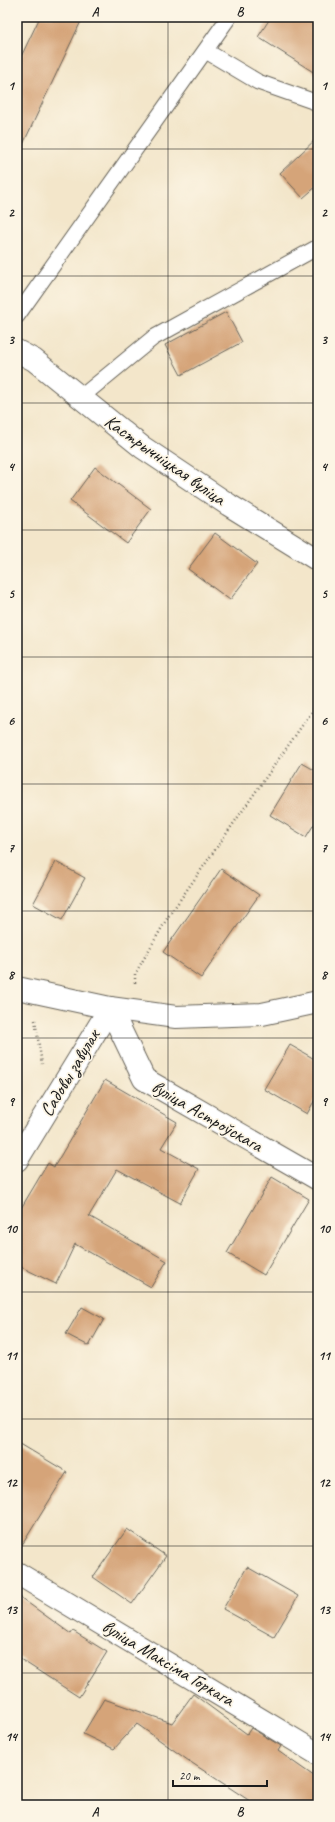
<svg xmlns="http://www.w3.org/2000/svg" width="335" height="1822" viewBox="0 0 335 1822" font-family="Caveat,sans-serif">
<rect width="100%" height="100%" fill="#fcf5e5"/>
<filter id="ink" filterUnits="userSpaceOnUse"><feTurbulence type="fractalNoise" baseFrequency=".025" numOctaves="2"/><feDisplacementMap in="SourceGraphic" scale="8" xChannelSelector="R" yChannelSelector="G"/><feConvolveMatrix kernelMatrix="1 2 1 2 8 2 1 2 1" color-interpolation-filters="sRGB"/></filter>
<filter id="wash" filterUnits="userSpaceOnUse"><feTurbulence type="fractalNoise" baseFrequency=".012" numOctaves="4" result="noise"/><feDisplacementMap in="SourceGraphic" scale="16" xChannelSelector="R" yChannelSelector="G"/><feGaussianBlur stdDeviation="0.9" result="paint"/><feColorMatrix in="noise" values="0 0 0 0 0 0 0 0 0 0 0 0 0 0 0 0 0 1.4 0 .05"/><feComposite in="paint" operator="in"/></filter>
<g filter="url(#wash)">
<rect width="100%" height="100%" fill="#f3e6ca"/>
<g id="blocks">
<g fill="#d5a479">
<polygon points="40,17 83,17 17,157 17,65"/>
<polygon points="271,17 318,17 318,75 258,37"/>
<polygon points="318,137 318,185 303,198 280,173"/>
<polygon points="226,312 242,342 181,375 165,345"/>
<polygon points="95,467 151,509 126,543 70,501"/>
<polygon points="215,533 257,564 230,600 188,569"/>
<polygon points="302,763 318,772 318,818 306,837 270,815"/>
<polygon points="56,862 85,878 62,920 33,904"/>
<polygon points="221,869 259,895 201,978 163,952"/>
<polygon points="290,1045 318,1061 318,1094 307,1114 264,1089"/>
<polygon points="105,1080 177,1122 161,1148 199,1169 180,1203 117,1169 89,1216 167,1261 151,1287 75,1244 56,1284 17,1265 17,1215 48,1163 54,1167"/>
<polygon points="272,1177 309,1199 264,1275 227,1253"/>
<polygon points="82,1307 104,1319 89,1346 66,1334"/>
<polygon points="17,1442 67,1472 17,1553"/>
<polygon points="127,1529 166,1556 132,1604 93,1577"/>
<polygon points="247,1567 298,1596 274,1637 223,1609"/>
<polygon points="17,1595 71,1634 73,1631 107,1652 79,1697 17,1657"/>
<polygon points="193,1694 247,1734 251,1728 281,1746 278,1751 318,1779 318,1805 256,1805 189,1761 137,1724 114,1749 83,1734 104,1699 172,1723"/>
</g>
</g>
</g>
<g filter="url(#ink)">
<use href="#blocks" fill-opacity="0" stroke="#676359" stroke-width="1"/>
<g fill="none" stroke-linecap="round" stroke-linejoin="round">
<g stroke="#676359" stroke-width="17">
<g id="lane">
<polyline points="206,51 258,82 318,103"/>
<polyline points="17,316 229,17"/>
<polyline points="80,398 153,338 318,247"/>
</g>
</g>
<g stroke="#676359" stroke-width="24">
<g id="street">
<polyline points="17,351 34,360 142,447 229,505 318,560"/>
<polyline points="110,1008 144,1079 318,1179"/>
<polyline points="17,1160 110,1008"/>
<polyline points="17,1573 318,1754"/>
</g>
</g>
<g stroke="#676359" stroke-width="24">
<polyline id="secondary" points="17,988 110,1008 176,1017 262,1014 318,1002"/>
</g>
<g stroke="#676359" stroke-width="2.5" stroke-dasharray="1 3" stroke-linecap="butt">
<polyline points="135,983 135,974 168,917 318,703"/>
<polyline points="35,1020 42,1064"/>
</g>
<use href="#lane" stroke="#fff" stroke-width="15"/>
<use href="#street" stroke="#fff" stroke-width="22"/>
<use href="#secondary" stroke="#fff" stroke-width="22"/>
</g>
</g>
<path fill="none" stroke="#1c1c1c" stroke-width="1" stroke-opacity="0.55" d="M168 17V1805M17 149H318M17 276H318M17 403H318M17 530H318M17 657H318M17 784H318M17 911H318M17 1038H318M17 1165H318M17 1292H318M17 1419H318M17 1546H318M17 1673H318"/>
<g text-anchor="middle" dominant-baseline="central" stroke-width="3.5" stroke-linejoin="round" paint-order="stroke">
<g font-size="19" fill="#1c1c1c" stroke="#fcf5e5">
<text transform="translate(165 460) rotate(35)">Кастрычніцкая вуліца</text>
<text transform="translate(70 1073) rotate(-59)">Садовы завулак</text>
<text transform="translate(207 1116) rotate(30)">вуліца Астроўскага</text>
<text transform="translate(168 1663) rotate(31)">вуліца Максіма Горкага</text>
</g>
</g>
<rect width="335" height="1822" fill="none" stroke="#fcf5e5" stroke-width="44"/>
<path d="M173 1780v6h94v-6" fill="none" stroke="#1c1c1c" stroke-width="2"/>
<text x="179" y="1780" font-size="12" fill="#1c1c1c" stroke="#fcf5e5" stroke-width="3" paint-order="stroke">20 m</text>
<rect x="22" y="22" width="291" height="1778" fill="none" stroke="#1c1c1c" stroke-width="1.5"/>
<g font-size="13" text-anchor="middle" font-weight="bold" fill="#1c1c1c">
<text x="95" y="16">A</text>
<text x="240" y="16">B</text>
<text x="11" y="90">1</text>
<text x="324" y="90">1</text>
<text x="11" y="217">2</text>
<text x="324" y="217">2</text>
<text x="11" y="344">3</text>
<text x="324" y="344">3</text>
<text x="11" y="471">4</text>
<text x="324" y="471">4</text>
<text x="11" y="598">5</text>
<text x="324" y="598">5</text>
<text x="11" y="725">6</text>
<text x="324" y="725">6</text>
<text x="11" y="852">7</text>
<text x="324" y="852">7</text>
<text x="11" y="979">8</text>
<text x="324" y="979">8</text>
<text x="11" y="1106">9</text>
<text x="324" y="1106">9</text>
<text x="11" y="1233">10</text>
<text x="324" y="1233">10</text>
<text x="11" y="1360">11</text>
<text x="324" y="1360">11</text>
<text x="11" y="1487">12</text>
<text x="324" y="1487">12</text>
<text x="11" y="1614">13</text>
<text x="324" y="1614">13</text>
<text x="11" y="1741">14</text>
<text x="324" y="1741">14</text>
<text x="95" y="1816">A</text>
<text x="240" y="1816">B</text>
</g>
</svg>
